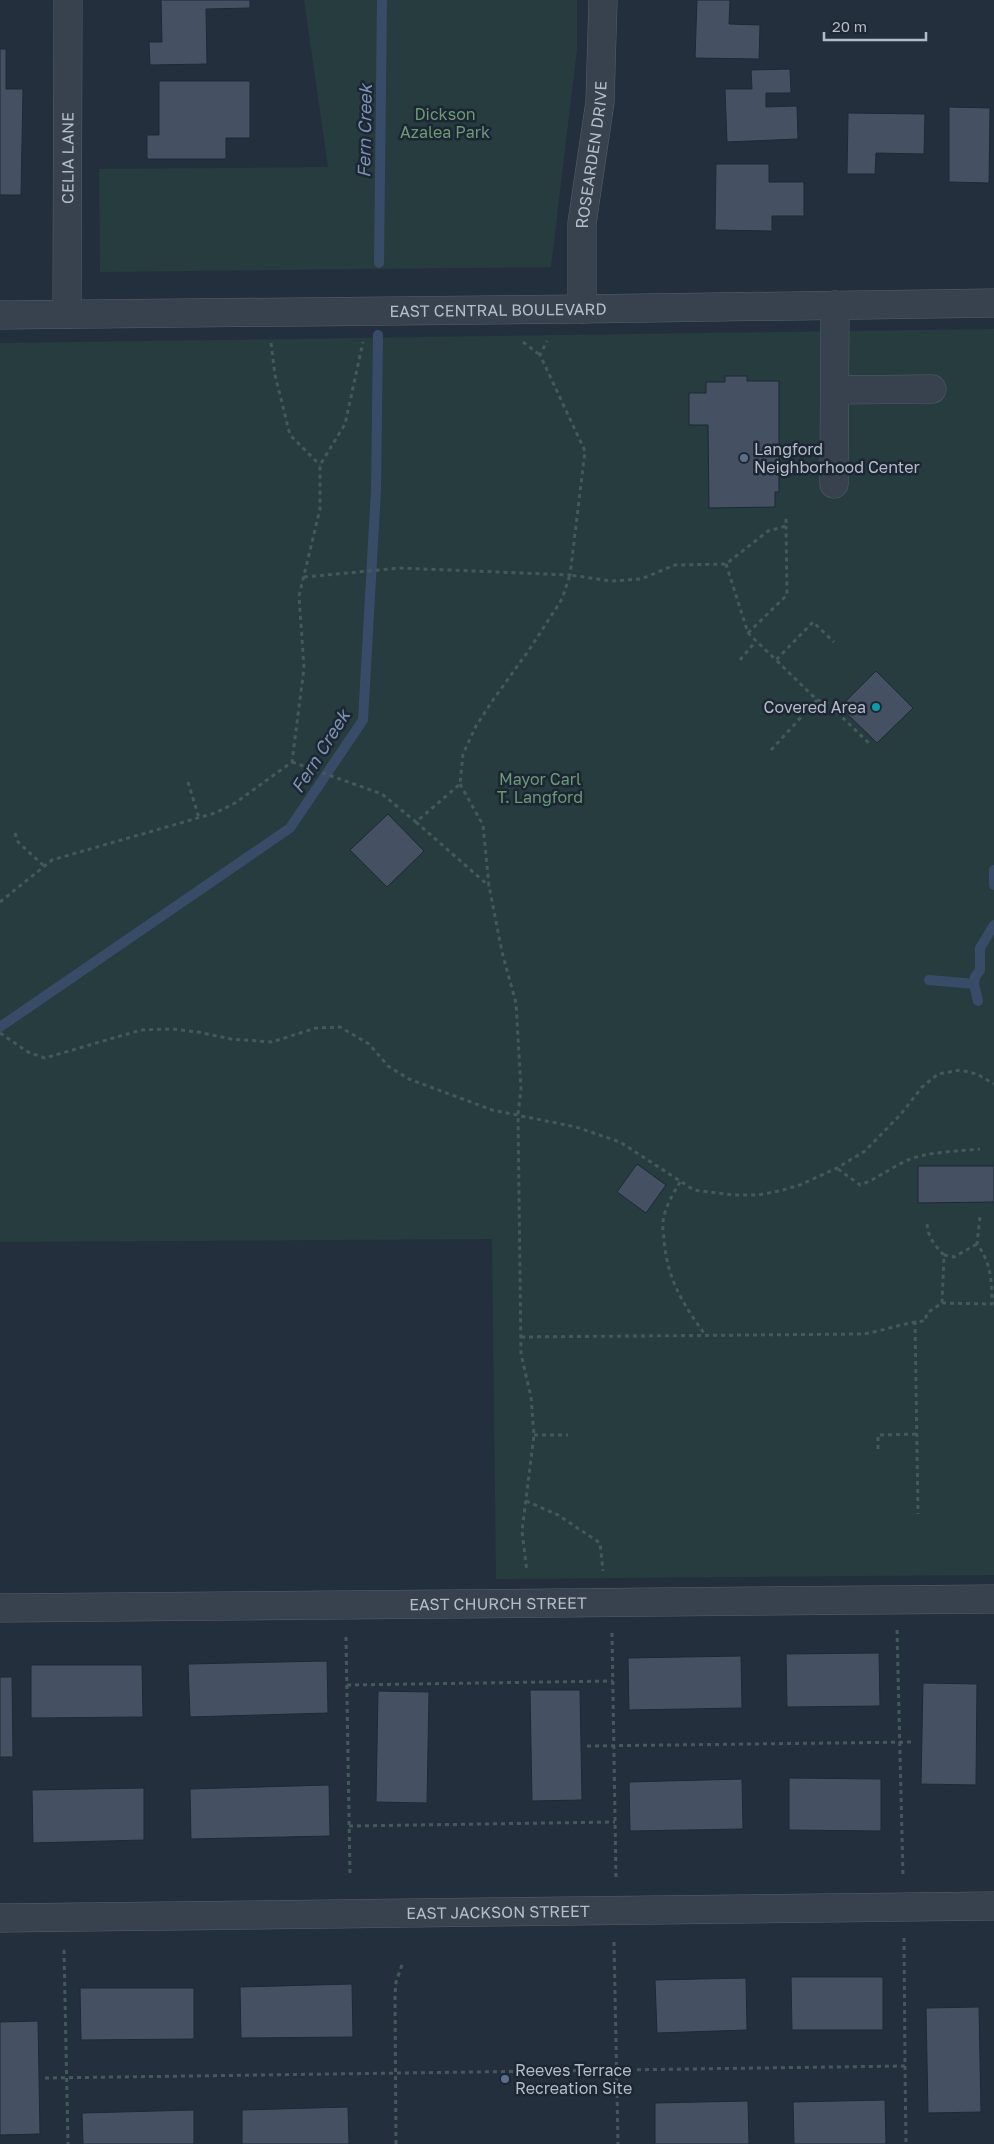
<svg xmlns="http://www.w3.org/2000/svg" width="994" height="2144" viewBox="0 0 994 2144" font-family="'Golos Text',sans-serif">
<rect width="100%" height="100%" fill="#242f3e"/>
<g fill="#263c3f">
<polygon points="304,0 577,0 577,49 551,267 100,272 99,169 328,167"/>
<polygon points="994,329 994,1575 496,1579 492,1239 0,1242 0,343"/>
</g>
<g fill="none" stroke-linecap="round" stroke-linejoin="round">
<g stroke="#394c67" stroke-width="10">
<polyline points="379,263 382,0"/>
<polyline points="994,870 994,885"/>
<polyline points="929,980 974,984 975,977 980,970 980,948 994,925"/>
<polyline points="974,984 978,1001"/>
<polyline points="0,1027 290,828 363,720 376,490 378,335"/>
</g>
</g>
<g fill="#455162" stroke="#1f2835">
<polygon points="161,0 250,0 250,8 206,9 207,64 150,65 149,42 162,42"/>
<polygon points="697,0 730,0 729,24 760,25 759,59 695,58"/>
<polygon points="0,49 6,49 6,89 23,89 21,195 0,195"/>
<polygon points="790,69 791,93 766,93 766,107 797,106 798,139 727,142 725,89 752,89 751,70"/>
<polygon points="159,81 250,81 250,138 226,138 226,159 147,159 147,135 159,135"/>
<polygon points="949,107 990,108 989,183 949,182"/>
<polygon points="848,113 925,114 924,154 876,153 875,174 847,174"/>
<polygon points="716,164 769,164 769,182 804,182 804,216 772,216 772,231 715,230"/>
<polygon points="725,376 747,376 747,381 779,381 779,492 775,492 775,507 709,508 708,425 689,425 689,393 706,393 706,382 725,382"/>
<polygon points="876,671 913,708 877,743 840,707"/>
<polygon points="388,814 424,851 387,887 350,850"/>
<polygon points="637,1164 666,1185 646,1213 617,1192"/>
<polygon points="918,1166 994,1166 994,1202 918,1203"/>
<polygon points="879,1653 880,1706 787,1707 786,1654"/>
<polygon points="741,1656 742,1708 629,1710 628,1658"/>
<polygon points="327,1661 328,1713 190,1717 188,1664"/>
<polygon points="31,1665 142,1665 143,1717 31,1718"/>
<polygon points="0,1677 12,1677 13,1757 0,1757"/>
<polygon points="923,1683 977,1684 976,1785 921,1784"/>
<polygon points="530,1690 580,1690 582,1800 532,1801"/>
<polygon points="378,1691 429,1692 427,1803 376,1802"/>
<polygon points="789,1778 881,1779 881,1831 789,1830"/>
<polygon points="742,1779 743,1829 630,1831 629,1782"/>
<polygon points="329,1785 330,1836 191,1839 190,1789"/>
<polygon points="144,1788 144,1840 33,1843 32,1790"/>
<polygon points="791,1977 883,1977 883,2030 792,2030"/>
<polygon points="746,1978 747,2030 657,2033 655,1980"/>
<polygon points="352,1984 353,2037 241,2038 240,1987"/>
<polygon points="80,1988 194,1988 194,2039 81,2040"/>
<polygon points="979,2007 981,2112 928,2113 926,2008"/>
<polygon points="38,2021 40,2134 0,2135 0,2022"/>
<polygon points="885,2100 886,2144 794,2144 793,2102"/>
<polygon points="748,2101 749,2144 655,2144 655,2103"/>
<polygon points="348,2107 349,2144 242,2144 242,2110"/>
<polygon points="194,2110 194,2144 83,2144 82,2113"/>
</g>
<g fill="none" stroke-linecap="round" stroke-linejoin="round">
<g stroke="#565f6c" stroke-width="29">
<g id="minor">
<path id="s1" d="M582 309V223L600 102 603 0"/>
<path id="s2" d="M67 314 68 0"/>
<path id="s3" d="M0 315 582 309 994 303"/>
<polyline points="835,390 932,389"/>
<polyline points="834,484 835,305"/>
<path id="s4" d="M0 1608 994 1599"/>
<path id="s5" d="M0 1918 994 1906"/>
</g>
</g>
<g stroke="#44595c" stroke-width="3" stroke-dasharray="4 4" stroke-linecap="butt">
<polyline points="523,342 540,355"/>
<polyline points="271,343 275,375 290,435 320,465"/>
<polyline points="726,564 748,633 776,660 813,622 834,642"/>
<polyline points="304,577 400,568 570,575 585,451 540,355 547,341"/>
<polyline points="748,633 787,595 786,526"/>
<polyline points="740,660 756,641"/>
<polyline points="817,700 826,702 871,745"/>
<polyline points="771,750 817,700 776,660"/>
<polyline points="292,762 382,794 416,822 460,784 463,754 476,726 493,700 529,650 562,599 570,575 611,581 641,579 675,565 726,564 768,531 786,526 786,516"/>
<polyline points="188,782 199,818"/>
<polyline points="460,784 483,825 489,886 502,952 516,1003 521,1089 518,1114 521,1354 531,1397 534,1435 522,1531 527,1572"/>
<polyline points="416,822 489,886"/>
<polyline points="15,833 18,842 44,866"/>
<polyline points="0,902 52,860 215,813 235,803 292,762 304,668 299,596 320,509 320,465 345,424 363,342"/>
<polyline points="0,1033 28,1052 45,1058 141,1030 173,1029 198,1032 231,1039 272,1042 316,1028 340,1027 369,1044 388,1066 409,1079 492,1110 576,1127 620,1142 694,1190 734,1195 758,1195 779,1191 800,1185 837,1168 865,1151 901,1114 922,1087 938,1074 960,1070 977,1074 994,1084"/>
<path d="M838 1169 860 1185C877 1179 890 1168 906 1161 923 1152 960 1151 980 1149"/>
<path d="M680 1182C673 1194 665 1207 663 1221 662 1227 664 1235 664 1241 668 1281 683 1304 706 1336"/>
<polyline points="944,1255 954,1257 977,1244"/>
<path d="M942 1303 992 1304C992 1281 991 1263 977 1244L980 1217"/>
<polyline points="915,1321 918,1514"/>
<path d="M521 1337 863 1334C883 1331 906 1322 925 1321L927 1313 942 1303 944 1255C934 1245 927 1236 927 1221"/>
<polyline points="534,1435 568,1435"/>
<polyline points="878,1449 878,1435 917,1434"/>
<polyline points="526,1501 558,1515 600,1543 603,1571"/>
<polyline points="897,1630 903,1877"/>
<polyline points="612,1633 616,1879"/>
<polyline points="346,1637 350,1876"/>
<polyline points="347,1685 613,1681"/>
<polyline points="587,1746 915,1742"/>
<polyline points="349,1826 615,1822"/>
<polyline points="614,1942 618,2144"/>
<polyline points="64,1950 68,2144"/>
<polyline points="905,2066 906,2144"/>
<polyline points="45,2078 905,2066 904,1938"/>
<polyline points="396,2144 395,1996 396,1982 402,1965"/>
</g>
<use href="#minor" stroke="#38414e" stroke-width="28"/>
</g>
<g fill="#5c6f8a" stroke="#1d2633" stroke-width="2">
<circle cx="744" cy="458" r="5"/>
<circle cx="505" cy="2079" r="5"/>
</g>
<circle fill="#0f9aa8" stroke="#1d2633" stroke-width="2" cx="876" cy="707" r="5"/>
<g text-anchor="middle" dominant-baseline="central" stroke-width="5" stroke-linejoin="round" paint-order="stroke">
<g font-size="16" fill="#6b9a76" stroke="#1d2633">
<text x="445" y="114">Dickson<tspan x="445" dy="18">Azalea Park</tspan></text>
<text x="540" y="779">Mayor Carl<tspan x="540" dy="18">T. Langford</tspan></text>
</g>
<g font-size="16" fill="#b4bcc9" stroke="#1d2633">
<text stroke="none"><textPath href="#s1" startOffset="155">ROSEARDEN DRIVE</textPath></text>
<text stroke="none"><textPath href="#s2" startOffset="156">CELIA LANE</textPath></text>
<text stroke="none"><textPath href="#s3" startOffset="498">EAST CENTRAL BOULEVARD</textPath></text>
<text stroke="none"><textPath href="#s4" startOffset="498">EAST CHURCH STREET</textPath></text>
<text stroke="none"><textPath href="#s5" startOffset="498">EAST JACKSON STREET</textPath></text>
</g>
<g font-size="16" fill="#b4bcc9" stroke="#1d2633" text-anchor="start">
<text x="754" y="449">Langford<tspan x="754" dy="18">Neighborhood Center</tspan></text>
<text x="866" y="707" text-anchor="end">Covered Area</text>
<text x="515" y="2070">Reeves Terrace<tspan x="515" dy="18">Recreation Site</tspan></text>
</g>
<g font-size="18" font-style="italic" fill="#7c92b1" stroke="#1d2633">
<text transform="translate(364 131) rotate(-89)">Fern Creek</text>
<text transform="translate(320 751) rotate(-58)">Fern Creek</text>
</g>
</g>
<path d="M824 32v8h102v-8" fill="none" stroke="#b4bcc9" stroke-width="2.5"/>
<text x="832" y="32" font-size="15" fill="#b4bcc9" stroke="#1d2633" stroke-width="4" paint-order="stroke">20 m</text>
</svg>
